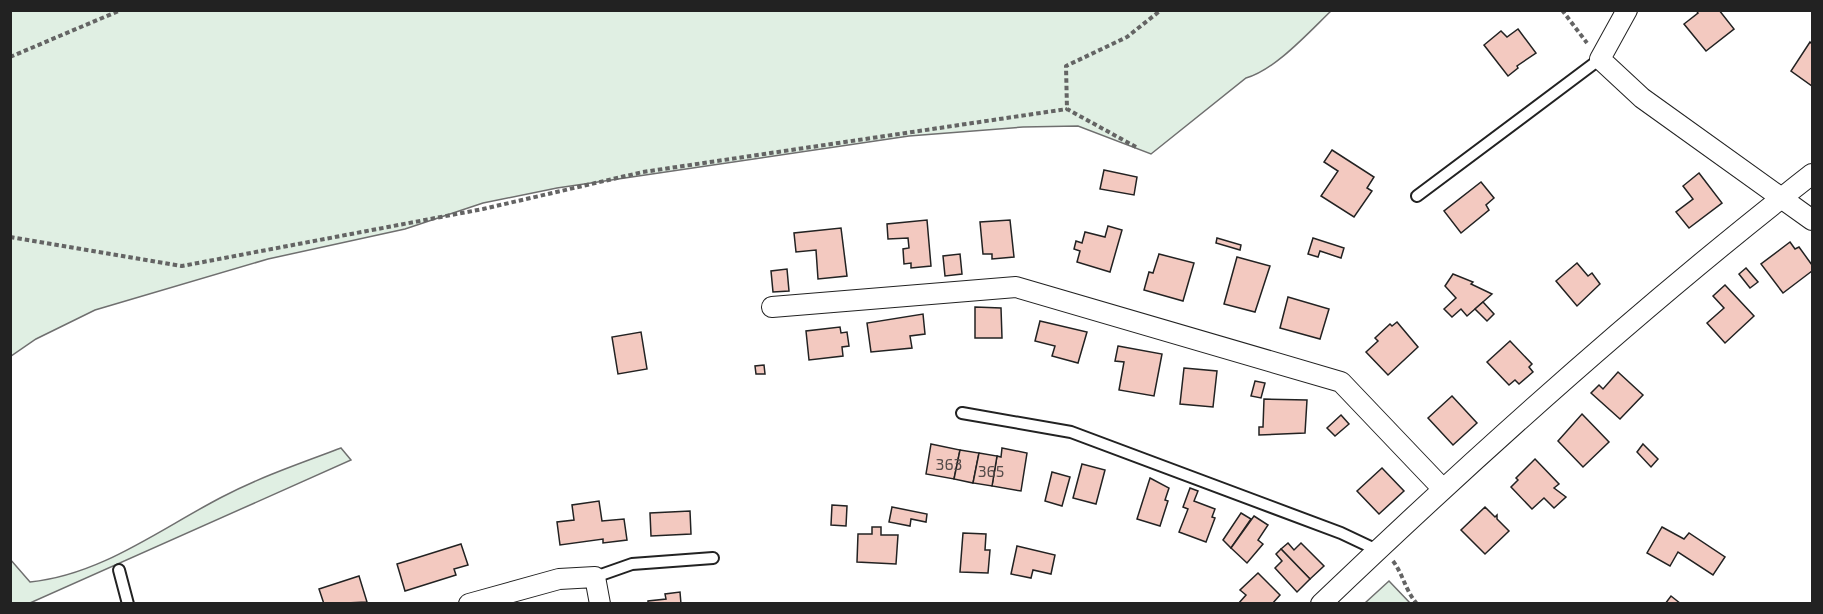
<svg xmlns="http://www.w3.org/2000/svg" width="1823" height="614" viewBox="0 0 1823 614" font-family="'Exo 2',sans-serif">
<rect width="100%" height="100%" fill="#fff"/>
<g fill="#e0efe3" stroke="#6f6f6f" stroke-width="1.5">
<path d="M10 11 11 10 1331 11C1309 32 1275 70 1246 78L1151 154 1078 126 1023 127 909 136 557 188 483 203 405 229 268 259 95 310 36 339 11 356Z"/>
<path d="M341 448 351 460 30 603H11L10 559 30 582C101 575 160 529 222 497 260 477 301 463 341 448Z"/>
<polygon points="1389,581 1410,603 1365,603"/>
</g>
<g fill="#f3c9c0" stroke="#222" stroke-width="1.5">
<polygon points="1696,10 1719,10 1734,29 1706,51 1684,24 1698,13"/>
<polygon points="1518,29 1536,53 1517,66 1518,68 1508,76 1484,45 1501,31 1507,37"/>
<polygon points="1810,42 1812,44 1812,86 1791,71"/>
<polygon points="1332,150 1374,177 1367,188 1372,191 1354,217 1321,196 1338,171 1324,162"/>
<polygon points="1104,170 1137,177 1134,195 1100,189"/>
<polygon points="1699,173 1722,203 1689,228 1676,212 1693,199 1683,186"/>
<polygon points="1481,182 1494,198 1486,205 1489,210 1461,233 1444,211"/>
<polygon points="927,220 931,266 911,268 911,263 904,264 903,249 909,248 908,238 888,239 887,224"/>
<polygon points="1010,220 1014,257 992,259 992,254 983,254 980,222"/>
<polygon points="1108,226 1122,230 1110,272 1077,262 1080,251 1074,249 1076,241 1082,243 1085,232 1105,237"/>
<polygon points="841,228 847,276 818,279 816,250 796,252 794,233"/>
<polygon points="1217,238 1241,245 1240,250 1216,243"/>
<polygon points="1313,238 1344,248 1341,258 1320,251 1318,257 1308,254"/>
<polygon points="1790,242 1795,249 1799,247 1812,265 1812,271 1783,293 1761,264"/>
<polygon points="960,254 962,274 945,276 943,256"/>
<polygon points="1159,254 1194,263 1183,301 1144,290 1149,272 1153,273"/>
<polygon points="1237,257 1270,266 1255,312 1224,304"/>
<polygon points="1577,263 1588,276 1592,273 1600,284 1577,306 1556,281"/>
<polygon points="1746,268 1758,282 1750,288 1739,274"/>
<polygon points="787,269 789,291 773,292 771,271"/>
<polygon points="1453,274 1473,282 1471,284 1492,294 1467,316 1461,309 1452,317 1444,309 1456,298 1445,286"/>
<polygon points="1725,285 1754,316 1725,343 1707,323 1724,308 1713,296"/>
<polygon points="1288,297 1329,309 1320,339 1280,328"/>
<polygon points="1483,302 1494,314 1487,321 1475,309"/>
<polygon points="975,307 1001,308 1002,338 975,338"/>
<polygon points="923,314 925,334 910,336 912,348 871,352 867,323"/>
<polygon points="1040,321 1087,332 1078,363 1052,356 1055,346 1035,341"/>
<polygon points="1397,322 1418,347 1388,375 1366,352 1378,341 1375,338 1390,324 1392,326"/>
<polygon points="840,327 841,333 847,332 849,346 842,347 843,356 809,360 806,331"/>
<polygon points="641,332 647,369 618,374 612,337"/>
<polygon points="1510,341 1532,364 1529,367 1533,372 1519,384 1515,380 1509,385 1487,362"/>
<polygon points="1118,346 1162,354 1154,396 1119,390 1124,362 1115,361"/>
<polygon points="764,365 765,374 756,374 755,366"/>
<polygon points="1184,368 1217,371 1213,407 1180,404"/>
<polygon points="1618,372 1643,395 1620,419 1591,393 1599,385 1603,389"/>
<polygon points="1255,381 1265,383 1261,398 1251,396"/>
<polygon points="1452,396 1477,423 1453,445 1428,418"/>
<polygon points="1264,399 1307,400 1305,433 1259,435 1259,427 1263,427"/>
<polygon points="1582,414 1609,442 1583,467 1558,441"/>
<polygon points="1341,415 1349,424 1335,436 1327,428"/>
<polygon points="931,444 960,450 954,479 926,474"/>
<polygon points="1643,444 1658,459 1651,467 1637,452"/>
<polygon points="1002,448 1027,453 1021,491 992,486 997,456 1001,457"/>
<polygon points="960,450 979,453 973,483 954,479"/>
<polygon points="979,453 997,456 992,486 973,483"/>
<polygon points="1535,459 1559,484 1554,488 1566,497 1554,508 1544,498 1532,509 1511,487 1518,480 1516,478"/>
<polygon points="1082,464 1105,470 1096,504 1073,498"/>
<polygon points="1382,468 1404,491 1379,514 1357,491"/>
<polygon points="1052,472 1070,477 1062,506 1045,501"/>
<polygon points="1150,478 1169,488 1165,500 1168,501 1160,526 1137,519"/>
<polygon points="1190,488 1198,491 1194,501 1215,509 1212,517 1215,518 1206,542 1179,532 1188,509 1183,507"/>
<polygon points="599,501 602,521 624,519 627,540 603,543 603,539 560,545 557,522 574,520 572,505"/>
<polygon points="832,505 847,506 846,526 831,525"/>
<polygon points="892,507 927,514 926,522 911,519 910,526 889,522"/>
<polygon points="1485,507 1495,517 1497,515 1497,519 1509,531 1485,554 1461,530"/>
<polygon points="690,511 691,534 651,536 650,513"/>
<polygon points="1241,513 1251,519 1231,548 1223,540"/>
<polygon points="1254,516 1268,525 1258,540 1263,544 1247,563 1231,548"/>
<polygon points="872,527 881,527 881,535 898,535 896,564 857,562 858,534 872,534"/>
<polygon points="1662,527 1684,539 1689,533 1725,557 1713,575 1678,552 1670,566 1647,553"/>
<polygon points="963,533 986,534 985,550 990,550 988,573 960,572"/>
<polygon points="1288,543 1294,550 1301,543 1324,566 1310,579 1281,549"/>
<polygon points="461,544 468,565 454,569 456,575 405,591 397,564"/>
<polygon points="1017,546 1055,555 1051,574 1033,570 1031,578 1011,574"/>
<polygon points="1281,549 1310,579 1297,592 1275,568 1282,561 1276,554"/>
<polygon points="1258,573 1280,595 1272,604 1238,604 1246,595 1240,590"/>
<polygon points="359,576 367,602 324,604 319,589"/>
<polygon points="680,592 681,604 648,604 648,601 666,599 665,594"/>
<polygon points="1671,596 1681,604 1665,604"/>
</g>
<g fill="none" stroke-linecap="round" stroke-linejoin="round">
<g stroke="#222" stroke-width="14">
<g id="service">
<polyline points="1417,196 1600,59"/>
<polyline points="962,413 1071,432 1341,533 1377,550"/>
<polyline points="119,570 128,604"/>
<polyline points="595,577 632,564 713,558"/>
</g>
</g>
<g stroke="#222" stroke-width="22">
<g id="minor">
<polyline points="1627,10 1600,59 1642,98 1812,220"/>
<polyline points="772,307 1016,287 1341,382 1442,488"/>
<polyline points="469,604 559,579 595,577 600,604"/>
<path d="M1321 604C1479 453 1640 308 1812 174"/>
</g>
</g>
<g stroke="#646464" stroke-width="4" stroke-dasharray="4.5 3" stroke-linecap="butt">
<polyline points="1562,10 1587,43"/>
<polyline points="10,57 121,10"/>
<polyline points="1136,147 1067,109 1066,66 1127,37 1161,10"/>
<polyline points="10,237 182,266 483,209 643,172 1067,109"/>
<path d="M1393 561C1404 576 1404 588 1417 604"/>
</g>
<use href="#service" stroke="#fff" stroke-width="10"/>
<use href="#minor" stroke="#fff" stroke-width="20"/>
</g>
<g text-anchor="middle" dominant-baseline="central" stroke-width="4.5" stroke-linejoin="round" paint-order="stroke">
<g font-size="16" fill="#564c4a">
<text x="949" y="463">363</text>
<text x="991" y="470">365</text>
</g>
</g>
<rect width="1823" height="614" fill="none" stroke="#222222" stroke-width="24"/>
</svg>
